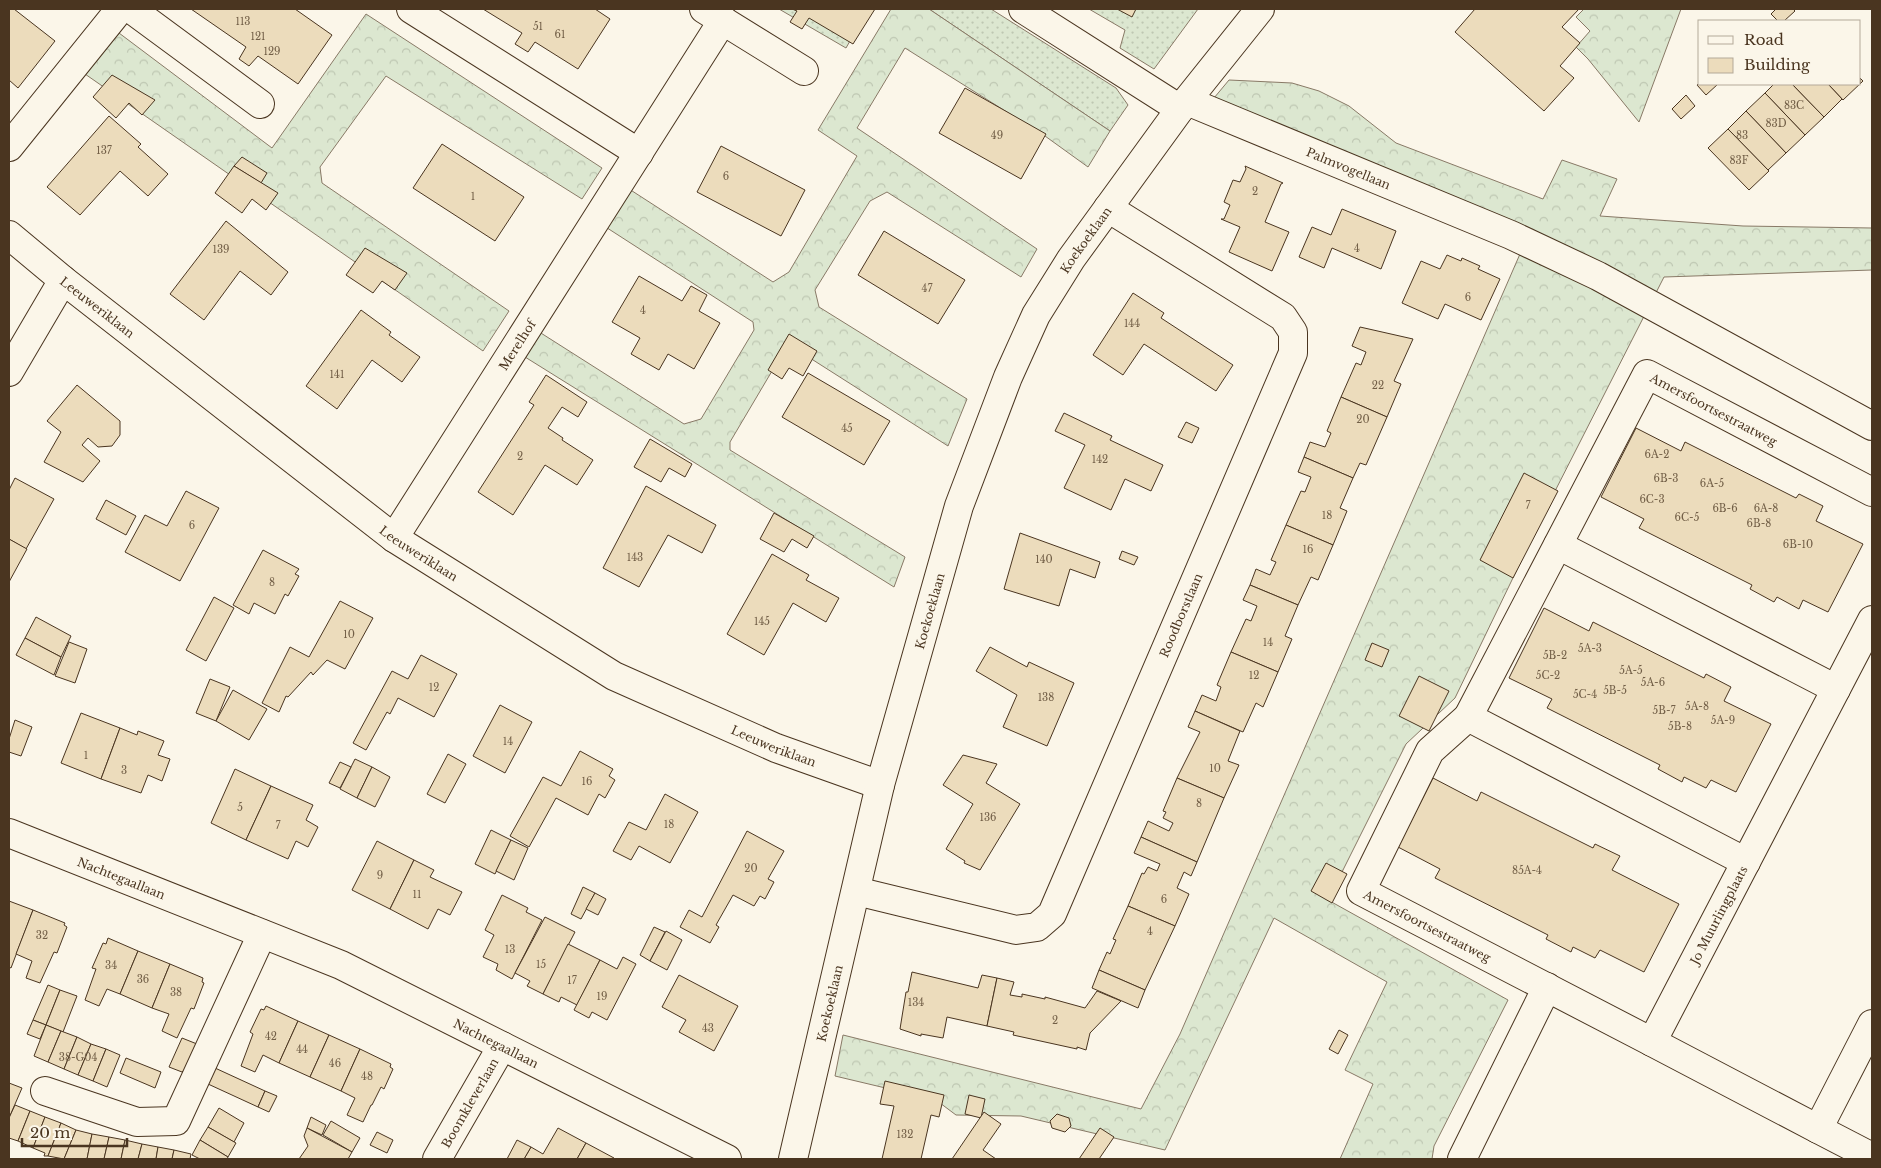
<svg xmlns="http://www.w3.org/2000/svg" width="1881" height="1168" viewBox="0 0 1881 1168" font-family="'Libre Baskerville',serif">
<defs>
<pattern id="grass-dots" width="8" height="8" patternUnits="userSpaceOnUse" patternTransform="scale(1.25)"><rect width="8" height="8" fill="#dce7d0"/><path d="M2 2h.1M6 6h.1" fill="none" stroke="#bec7b2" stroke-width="1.8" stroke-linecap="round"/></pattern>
<pattern id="forest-crowns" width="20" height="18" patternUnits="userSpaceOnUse" patternTransform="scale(1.25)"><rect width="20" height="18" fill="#dce7d0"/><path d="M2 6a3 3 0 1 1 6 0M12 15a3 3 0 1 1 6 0" fill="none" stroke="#bec7b2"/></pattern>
</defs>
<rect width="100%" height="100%" fill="#fbf6e9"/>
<g fill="url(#grass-dots)" stroke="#887966">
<polygon points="779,9 868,9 846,48"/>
<polygon points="929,9 991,9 1116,88 1128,105 1110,131"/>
<polygon points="1089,9 1198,9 1154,69 1120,48 1125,30"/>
</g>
<g fill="url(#forest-crowns)" stroke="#887966">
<polygon points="891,9 929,9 1110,131 1088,167 1045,136 905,48 857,128 1037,249 1021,277 887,192 870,201 815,290 819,307 967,399 948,446 788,344 730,442 730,450 905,557 894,587 517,352 533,328 684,424 701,419 754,330 753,322 601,224 626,187 773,282 789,272 857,156 818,130"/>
<polygon points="1584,9 1681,9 1639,122 1588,59 1576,47 1590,31 1576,17"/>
<polygon points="366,14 602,168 582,199 386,76 320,167 322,183 509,311 483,351 85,74 119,33 272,148"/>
<polygon points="1229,80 1292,83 1319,91 1349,106 1396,143 1543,199 1562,160 1617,179 1600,216 1743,226 1872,228 1872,270 1664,277 1552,497 1455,698 1406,744 1328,900 1508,1000 1434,1146 1432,1159 1340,1159 1373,1084 1345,1070 1387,982 1274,918 1165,1150 1021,1116 956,1115 936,1100 835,1076 843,1035 1141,1109 1180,1034 1530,231 1209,104"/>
</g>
<g fill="#ecdcbc" stroke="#4a3520">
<polygon points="9,9 14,9 55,41 18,88 9,80"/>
<polygon points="191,9 295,9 332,35 298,84 258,56 249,66 239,59 246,47"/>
<polygon points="483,9 595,9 610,19 578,69 535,42 528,52 515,44 522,33"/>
<polygon points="792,9 875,9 853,44 809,18 802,29 790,22 797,11"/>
<polygon points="1117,9 1136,9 1132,17"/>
<polygon points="1475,9 1579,9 1562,27 1580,43 1560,66 1574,78 1544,111 1455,32"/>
<polygon points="1776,9 1793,9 1795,11 1784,21 1778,21 1771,14"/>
<polygon points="112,75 155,100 142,115 129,103 116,118 93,97"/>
<polygon points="1860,78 1863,81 1843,100 1828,84 1860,84"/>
<polygon points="1700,82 1700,84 1718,84 1706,95 1697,85"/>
<polygon points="1774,84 1792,84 1824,117 1805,135 1765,93"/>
<polygon points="1792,84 1828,84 1842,99 1824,117"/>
<polygon points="965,88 1046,134 1021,179 939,133"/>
<polygon points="1765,93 1805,135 1786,153 1746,111"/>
<polygon points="1686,95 1695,106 1681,119 1672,109"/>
<polygon points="1746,111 1786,153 1768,170 1728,129"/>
<polygon points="109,116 141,144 138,147 168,174 148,196 120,171 80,215 47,187"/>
<polygon points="1728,129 1769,171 1749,190 1708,148"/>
<polygon points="442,144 524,197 495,241 413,188"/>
<polygon points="721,146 805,190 781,236 697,192"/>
<polygon points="242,157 267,173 261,183 234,166"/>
<polygon points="234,166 278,193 266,210 252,199 242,213 215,193"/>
<polygon points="1245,166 1283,183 1281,184 1265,222 1289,232 1272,271 1229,252 1240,227 1221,219 1224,219 1230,205 1224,202 1233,180 1240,182 1246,169"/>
<polygon points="1342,209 1396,231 1381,269 1332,248 1324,268 1299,257 1312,227 1331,235"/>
<polygon points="226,221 288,272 271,295 240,271 204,320 170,294"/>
<polygon points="884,231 965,280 938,324 858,275"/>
<polygon points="365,248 407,273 395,290 382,281 373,293 346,275"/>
<polygon points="1447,255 1461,261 1462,258 1480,266 1478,269 1500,279 1481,320 1445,304 1438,319 1402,303 1421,261 1440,269"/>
<polygon points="639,276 682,301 691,286 707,295 699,311 720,323 694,369 668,354 659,370 631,354 640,338 612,322"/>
<polygon points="1133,293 1164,313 1161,318 1233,365 1216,391 1144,344 1123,375 1093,355"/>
<polygon points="361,310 391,332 389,335 420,357 402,382 372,360 337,409 306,386"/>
<polygon points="1360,327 1413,339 1394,381 1401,384 1387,417 1341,397 1356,363 1361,365 1366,352 1352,346"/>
<polygon points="789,334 817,351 803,376 789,368 782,379 768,370"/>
<polygon points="808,373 890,421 864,465 782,417"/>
<polygon points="546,375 587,402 578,417 562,407 548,428 563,438 562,440 593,460 577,485 545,465 513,515 478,492 534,405 529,402"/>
<polygon points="77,385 120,421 120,435 112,446 98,447 88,438 82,445 100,461 83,482 44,462 61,432 47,421"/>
<polygon points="1341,397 1387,417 1366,465 1360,463 1353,478 1304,457 1310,442 1325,447 1331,433 1327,431"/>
<polygon points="1064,413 1112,436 1110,440 1163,465 1151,491 1125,479 1111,510 1064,488 1085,445 1055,431"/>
<polygon points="1186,422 1199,428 1192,443 1178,437"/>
<polygon points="1636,428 1681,451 1685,442 1796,498 1799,494 1823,506 1816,521 1863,544 1828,612 1803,600 1799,609 1777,597 1774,602 1750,589 1752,585 1639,528 1644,519 1601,497"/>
<polygon points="650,439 692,464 685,477 669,468 661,482 634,467"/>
<polygon points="1304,457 1353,478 1340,508 1347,511 1333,545 1286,525 1301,491 1305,492 1311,477 1298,472"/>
<polygon points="1524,473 1558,491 1513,578 1480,560"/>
<polygon points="15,478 54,499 26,549 9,539 9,490"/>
<polygon points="646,486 716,525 702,553 668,535 639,587 603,568"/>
<polygon points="186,491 219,508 180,581 125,552 145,515 167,526"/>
<polygon points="106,500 136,516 126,535 96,519"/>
<polygon points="774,513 814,536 807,548 792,539 784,552 760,539"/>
<polygon points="1286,525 1333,545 1318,580 1311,577 1298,605 1250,585 1256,569 1270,575 1276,562 1271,560"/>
<polygon points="1020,533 1100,562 1095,578 1070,569 1059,606 1004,589"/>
<polygon points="9,539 27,549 9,582"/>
<polygon points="263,550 299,569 295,574 299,576 288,596 285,594 275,614 254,603 249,614 233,605"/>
<polygon points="1122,551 1138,557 1134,565 1119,559"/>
<polygon points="772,554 809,575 806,580 839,598 826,622 793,603 764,655 727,634"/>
<polygon points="1250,585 1298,605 1285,636 1292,639 1278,672 1231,652 1246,619 1251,621 1257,606 1243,600"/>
<polygon points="214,597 234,608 206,661 186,650"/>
<polygon points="340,601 373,618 345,669 327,660 313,675 311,672 288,697 286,696 279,712 262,703 290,647 309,657"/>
<polygon points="1544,608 1589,631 1593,622 1704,678 1706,674 1731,687 1724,701 1771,724 1736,792 1711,780 1706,788 1684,777 1682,782 1658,769 1660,765 1547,708 1552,699 1509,678"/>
<polygon points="36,617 71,636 61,657 25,638"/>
<polygon points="25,638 61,657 54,675 16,655"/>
<polygon points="69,642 87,649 75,683 55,676"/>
<polygon points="1372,643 1389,650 1382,667 1365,660"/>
<polygon points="990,647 1027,667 1029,662 1074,683 1047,746 1003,727 1017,695 976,671"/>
<polygon points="1231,652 1278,672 1263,707 1256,703 1243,732 1195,711 1202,695 1216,701 1221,687 1217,685"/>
<polygon points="421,655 457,674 434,717 398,698 390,714 387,712 366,750 353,743 392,671 408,679"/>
<polygon points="1419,676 1449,691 1429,731 1399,716"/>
<polygon points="210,679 230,687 216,721 196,713"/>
<polygon points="233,690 267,709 249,740 216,721"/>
<polygon points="500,705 532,722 505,773 473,756"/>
<polygon points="1195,711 1240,731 1228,761 1239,765 1224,798 1177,778 1200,732 1188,727"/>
<polygon points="81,713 120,728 101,779 61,763"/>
<polygon points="15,720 32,727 21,756 9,752 9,739"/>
<polygon points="120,728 137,735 138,731 164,741 158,755 170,759 162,781 148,775 141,793 101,779"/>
<polygon points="580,751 613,769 609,776 615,780 605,798 599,794 588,815 556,798 529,847 510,836 543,777 561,786"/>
<polygon points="448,754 466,764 445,803 427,794"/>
<polygon points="963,755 997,764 986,783 1020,804 980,870 964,863 965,861 946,849 973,804 943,785"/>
<polygon points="355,759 372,767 357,798 340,789"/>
<polygon points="340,762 351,767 340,788 329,783"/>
<polygon points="372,767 390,777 375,807 357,798"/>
<polygon points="235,769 271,786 246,840 211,823"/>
<polygon points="1177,778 1224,798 1197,862 1141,837 1148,821 1169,831 1173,823 1163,818 1166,812 1163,811"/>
<polygon points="1433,778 1477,801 1481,792 1593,848 1595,844 1620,856 1612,870 1679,904 1644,972 1600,950 1595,958 1573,947 1571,952 1546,939 1548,935 1435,878 1440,869 1398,847"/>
<polygon points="271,786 313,805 306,820 318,827 308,847 296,841 288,859 246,840"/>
<polygon points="665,794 698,812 670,863 639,846 631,860 613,851 629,822 646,830"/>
<polygon points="491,830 511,840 495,874 475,864"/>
<polygon points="747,831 784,851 768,879 774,882 765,899 760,896 754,906 733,895 716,925 719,927 710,943 680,927 689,910 702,917"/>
<polygon points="1141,837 1197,862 1191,876 1184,872 1177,888 1189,894 1175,926 1128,906 1142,873 1144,874 1148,867 1157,871 1160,864 1134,853"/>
<polygon points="511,840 528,848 514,880 496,871"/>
<polygon points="377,841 414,860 390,909 352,890"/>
<polygon points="414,860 434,870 430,877 462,892 450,915 438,909 428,929 390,909"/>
<polygon points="1326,863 1347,874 1332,903 1311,891"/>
<polygon points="583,887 595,893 581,919 571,914"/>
<polygon points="595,893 606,899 598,915 586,909"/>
<polygon points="502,895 528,908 526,912 542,920 512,979 496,970 498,964 483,957 494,935 485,930"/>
<polygon points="9,901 33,910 11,968 9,967"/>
<polygon points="1128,906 1175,926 1145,990 1099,970 1107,952 1110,954 1116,940 1113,939"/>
<polygon points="33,910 65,923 64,925 67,927 57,953 54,952 40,983 26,978 32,961 16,954"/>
<polygon points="545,917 575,932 543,994 527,986 530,981 515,973"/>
<polygon points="654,927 665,932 650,961 640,955"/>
<polygon points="666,931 682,940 667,970 650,961"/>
<polygon points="108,938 138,951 120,994 107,989 99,1006 85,1000 96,969 92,968 103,943 106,944"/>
<polygon points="568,944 600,960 577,1005 561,997 559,1002 543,994"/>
<polygon points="138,951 170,964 152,1008 120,994"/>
<polygon points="623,957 636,964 607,1020 592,1012 589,1018 574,1010 600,960 617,969"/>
<polygon points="170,964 203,978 202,982 204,983 194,1009 191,1008 177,1038 162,1031 169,1014 152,1008"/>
<polygon points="1099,970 1145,990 1138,1008 1092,988"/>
<polygon points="912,972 978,988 982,975 997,978 987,1026 947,1017 943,1038 921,1034 921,1036 900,1029 906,992 908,992"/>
<polygon points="679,975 738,1006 714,1051 679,1032 686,1020 662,1007"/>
<polygon points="997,978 1014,982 1010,995 1022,997 1022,994 1045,999 1045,997 1085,1008 1097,991 1121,1001 1090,1033 1086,1050 1077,1047 1077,1049 1013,1035 1014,1032 987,1026"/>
<polygon points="48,985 60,990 46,1025 33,1020"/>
<polygon points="60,990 77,996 63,1032 46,1025"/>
<polygon points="266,1006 298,1021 279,1063 263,1055 255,1072 241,1066 253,1034 250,1032 261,1009 264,1010"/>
<polygon points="33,1020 46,1025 40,1039 27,1034"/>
<polygon points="298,1021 329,1035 310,1077 279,1063"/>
<polygon points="46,1025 61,1031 48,1062 34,1056"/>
<polygon points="1339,1030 1348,1035 1338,1054 1329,1049"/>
<polygon points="61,1031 77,1037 64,1069 48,1062"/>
<polygon points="329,1035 360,1049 341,1091 310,1077"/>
<polygon points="77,1037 91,1044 78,1075 64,1069"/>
<polygon points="182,1038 197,1044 188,1067 182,1072 169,1067"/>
<polygon points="91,1044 106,1049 93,1081 78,1075"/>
<polygon points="106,1049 120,1055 107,1087 93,1081"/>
<polygon points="360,1049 391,1064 390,1067 393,1069 384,1089 381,1087 372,1105 371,1105 363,1122 347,1115 355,1098 341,1091"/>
<polygon points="126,1058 161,1072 155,1088 120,1073"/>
<polygon points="215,1068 265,1091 258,1107 208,1084"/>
<polygon points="885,1081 944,1095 939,1117 931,1115 921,1159 882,1159 894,1106 880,1104"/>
<polygon points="9,1083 22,1088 9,1118"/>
<polygon points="265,1091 277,1096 269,1112 258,1107"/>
<polygon points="969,1095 985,1099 981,1118 965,1114"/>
<polygon points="15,1105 30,1111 18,1141 9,1138 9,1118"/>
<polygon points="219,1108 244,1123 234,1142 208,1127"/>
<polygon points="30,1111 45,1117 33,1148 18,1141"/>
<polygon points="984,1112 1001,1124 983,1150 996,1159 952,1159"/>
<polygon points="1057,1114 1069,1118 1071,1126 1065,1132 1052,1128 1050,1121"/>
<polygon points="45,1117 61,1123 48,1156 44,1156 45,1153 33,1148"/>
<polygon points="311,1117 326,1125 322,1135 307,1128"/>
<polygon points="331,1121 360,1138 352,1152 323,1135"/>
<polygon points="61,1123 76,1130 64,1159 48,1156"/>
<polygon points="208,1127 236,1143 228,1157 200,1140"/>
<polygon points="307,1128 352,1152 348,1159 299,1159 308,1146 304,1136"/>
<polygon points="558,1128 586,1143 577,1159 524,1159 531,1147 543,1154"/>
<polygon points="1100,1128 1114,1137 1099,1159 1079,1159"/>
<polygon points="76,1130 92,1134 87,1159 64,1159"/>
<polygon points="377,1132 393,1140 387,1153 370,1145"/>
<polygon points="92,1134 109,1137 104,1159 87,1159"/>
<polygon points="109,1137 125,1140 121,1159 104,1159"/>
<polygon points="125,1140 142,1144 138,1159 121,1159"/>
<polygon points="200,1140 228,1157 227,1159 200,1159 192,1155"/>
<polygon points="517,1140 531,1147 524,1159 507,1159"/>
<polygon points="586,1143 614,1158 613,1159 577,1159"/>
<polygon points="142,1144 158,1147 156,1159 138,1159"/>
<polygon points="158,1147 174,1150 172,1159 156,1159"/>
<polygon points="174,1150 191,1154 190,1159 172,1159"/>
</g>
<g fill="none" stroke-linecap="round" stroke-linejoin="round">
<g stroke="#4a3520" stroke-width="30">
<g id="minor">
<polyline points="131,9 260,104"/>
<polyline points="411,9 639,153"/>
<polyline points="704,9 804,71"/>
<polyline points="1023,9 1180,109"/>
<path id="s1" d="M1187 101 1511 235 1598 276 1872 426"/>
<polyline points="9,147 120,9"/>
<path id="s2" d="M9 235 63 280 394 538 614 676 776 748 880 785"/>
<polyline points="9,372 63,280"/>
<path id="s3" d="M394 538 723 20"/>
<polyline points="1558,545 1836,689"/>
<path id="s4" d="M1468 717 1430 751 1361 891 1652 1042"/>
<path id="s5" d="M9 833 341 965 727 1159"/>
<path id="s6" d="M1746 862 1468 717 1647 374 1872 492"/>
<path id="s7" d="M856 891 1016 930 1037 927 1052 914 1293 353V332L1283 317 1108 208"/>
<polyline points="1872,1024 1818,1129 1872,1157"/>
<polyline points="45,1091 137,1122 176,1121 262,934"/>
<path id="s8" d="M1818 1129 1652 1042 1872 620"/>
<path id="s9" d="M437 1159 502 1046"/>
<path id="s10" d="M793 1159 880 785 959 506 1008 377 1036 315 1071 259 1180 109 1260 9"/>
<polyline points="1462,1159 1547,987"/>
</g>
</g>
<use href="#minor" stroke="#fbf6e9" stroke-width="28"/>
</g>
<g text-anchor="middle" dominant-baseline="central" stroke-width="4" stroke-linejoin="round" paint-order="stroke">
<g font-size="10" fill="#725f47">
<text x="243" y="21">113</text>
<text x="538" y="26">51</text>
<text x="560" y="34">61</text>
<text x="258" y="36">121</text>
<text x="272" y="51">129</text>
<text x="1794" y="105">83C</text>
<text x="1776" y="123">83D</text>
<text x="997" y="135">49</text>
<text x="1742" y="135">83</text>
<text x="104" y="150">137</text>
<text x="1739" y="160">83F</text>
<text x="726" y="176">6</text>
<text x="1255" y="191">2</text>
<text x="473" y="196">1</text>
<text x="1357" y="248">4</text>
<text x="221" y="249">139</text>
<text x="927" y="288">47</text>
<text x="1468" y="297">6</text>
<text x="643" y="310">4</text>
<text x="1132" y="323">144</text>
<text x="337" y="374">141</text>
<text x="1378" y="385">22</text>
<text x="1363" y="419">20</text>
<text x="847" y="428">45</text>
<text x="1657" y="454">6A-2</text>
<text x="520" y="456">2</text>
<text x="1100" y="459">142</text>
<text x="1666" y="478">6B-3</text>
<text x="1712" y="483">6A-5</text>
<text x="1652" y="499">6C-3</text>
<text x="1528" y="505">7</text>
<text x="1725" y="508">6B-6</text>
<text x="1766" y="508">6A-8</text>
<text x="1327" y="515">18</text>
<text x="1687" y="517">6C-5</text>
<text x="1759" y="523">6B-8</text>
<text x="192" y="525">6</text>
<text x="1798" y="544">6B-10</text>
<text x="1308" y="549">16</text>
<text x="635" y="557">143</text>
<text x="1044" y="559">140</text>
<text x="272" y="582">8</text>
<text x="762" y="621">145</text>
<text x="349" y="634">10</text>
<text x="1268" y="642">14</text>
<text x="1590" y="648">5A-3</text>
<text x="1555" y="655">5B-2</text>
<text x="1631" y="670">5A-5</text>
<text x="1254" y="675">12</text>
<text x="1548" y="675">5C-2</text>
<text x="1653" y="682">5A-6</text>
<text x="434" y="687">12</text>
<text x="1615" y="690">5B-5</text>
<text x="1585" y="694">5C-4</text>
<text x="1046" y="697">138</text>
<text x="1697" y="706">5A-8</text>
<text x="1664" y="710">5B-7</text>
<text x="1723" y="720">5A-9</text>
<text x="1680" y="726">5B-8</text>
<text x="508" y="741">14</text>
<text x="86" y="755">1</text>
<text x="1215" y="768">10</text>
<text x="124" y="770">3</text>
<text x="587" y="781">16</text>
<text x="1199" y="803">8</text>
<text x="240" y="807">5</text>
<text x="988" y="817">136</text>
<text x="669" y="824">18</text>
<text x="278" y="825">7</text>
<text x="751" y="868">20</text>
<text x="1527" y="870">85A-4</text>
<text x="380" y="875">9</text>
<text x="417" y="894">11</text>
<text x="1164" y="899">6</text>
<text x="1150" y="931">4</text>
<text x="42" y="935">32</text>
<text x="510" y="949">13</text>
<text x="541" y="964">15</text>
<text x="111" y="965">34</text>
<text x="143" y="979">36</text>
<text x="572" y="980">17</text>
<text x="176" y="992">38</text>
<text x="602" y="996">19</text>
<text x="916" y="1002">134</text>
<text x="1055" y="1020">2</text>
<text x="708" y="1028">43</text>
<text x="271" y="1036">42</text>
<text x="302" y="1049">44</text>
<text x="78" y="1057">38-G04</text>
<text x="335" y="1063">46</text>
<text x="367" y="1076">48</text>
<text x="905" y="1134">132</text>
</g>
<g font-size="12" fill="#4a3520" stroke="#fbf6e9">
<text stroke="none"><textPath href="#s1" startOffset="175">Palmvogellaan</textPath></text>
<text stroke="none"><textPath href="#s10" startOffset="970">Koekoeklaan</textPath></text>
<text stroke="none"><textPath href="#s2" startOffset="114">Leeuweriklaan</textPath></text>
<text stroke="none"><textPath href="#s3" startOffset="229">Merelhof</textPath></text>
<text stroke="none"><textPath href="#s6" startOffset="776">Amersfoortsestraatweg</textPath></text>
<text stroke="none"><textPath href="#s2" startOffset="519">Leeuweriklaan</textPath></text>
<text stroke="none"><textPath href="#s10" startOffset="565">Koekoeklaan</textPath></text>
<text stroke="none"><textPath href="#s7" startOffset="531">Roodborstlaan</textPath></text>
<text stroke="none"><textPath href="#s2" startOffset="924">Leeuweriklaan</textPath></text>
<text stroke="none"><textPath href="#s5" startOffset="121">Nachtegaallaan</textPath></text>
<text stroke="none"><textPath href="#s8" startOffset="331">Jo Muurlingplaats</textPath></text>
<text stroke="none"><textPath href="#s4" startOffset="282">Amersfoortsestraatweg</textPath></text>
<text stroke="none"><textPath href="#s10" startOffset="160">Koekoeklaan</textPath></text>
<text stroke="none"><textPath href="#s5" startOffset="531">Nachtegaallaan</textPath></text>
<text stroke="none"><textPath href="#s9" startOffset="65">Boomkleverlaan</textPath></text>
</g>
</g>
<rect width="1881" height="1168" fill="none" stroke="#4a3520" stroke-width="20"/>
<rect x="1698" y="20" width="162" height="65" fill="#fbf6e9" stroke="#b4a999"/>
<rect x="1708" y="36" width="25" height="8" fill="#fbf6e9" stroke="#b4a999"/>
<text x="1744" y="45" font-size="15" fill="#4a3520">Road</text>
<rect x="1708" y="58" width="25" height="15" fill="#ecdcbc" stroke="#b4a999"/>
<text x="1744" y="70" font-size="15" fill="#4a3520">Building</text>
<path d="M22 1138v8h105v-8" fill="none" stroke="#4a3520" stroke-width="2.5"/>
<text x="30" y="1138" font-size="15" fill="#4a3520" stroke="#fbf6e9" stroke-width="4" paint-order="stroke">20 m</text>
</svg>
